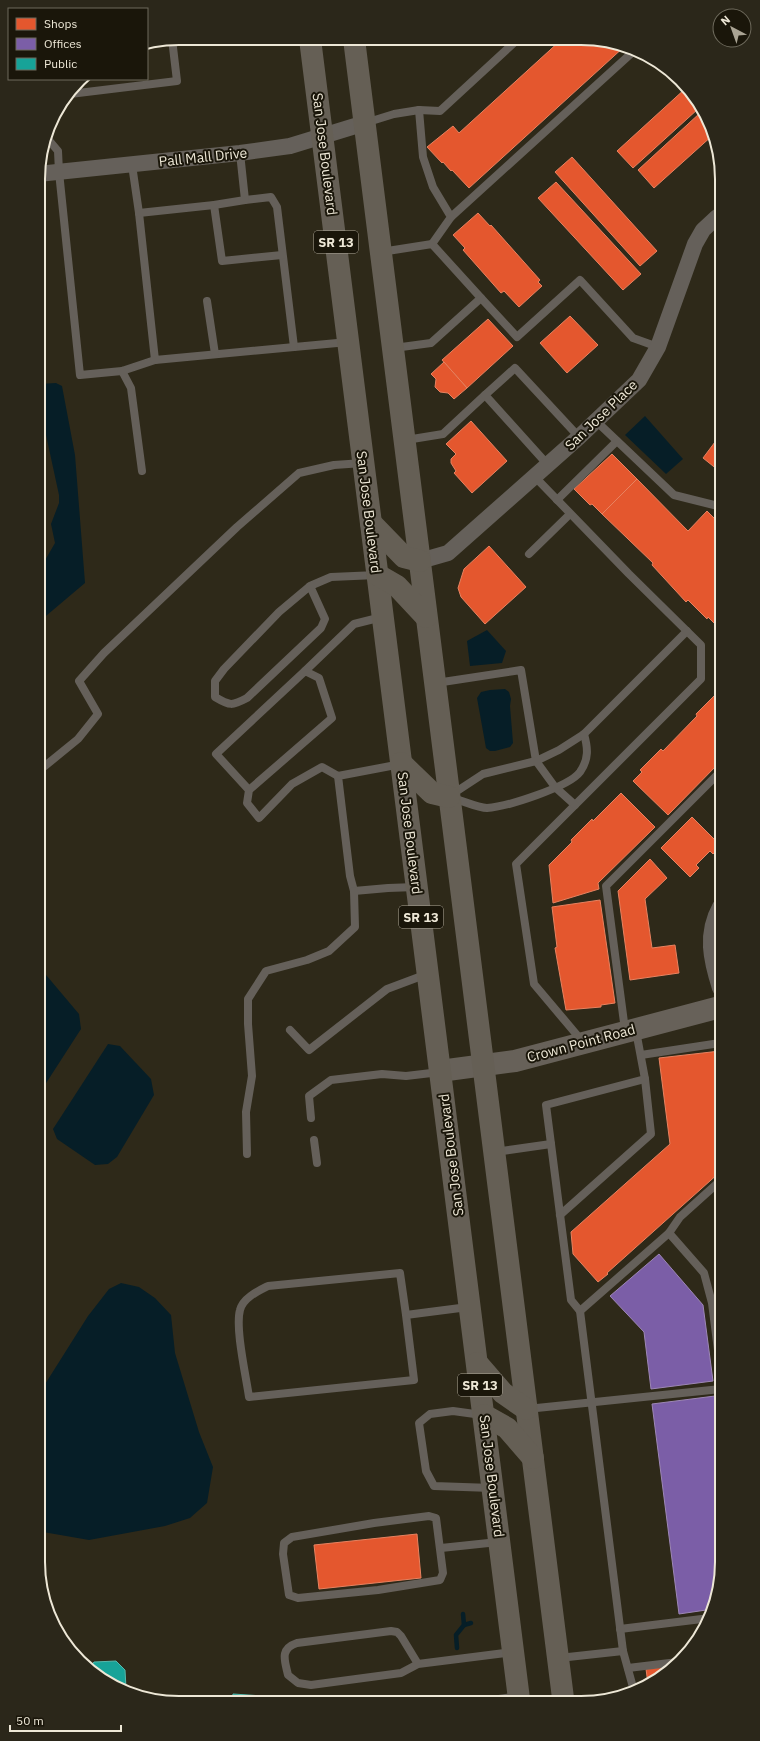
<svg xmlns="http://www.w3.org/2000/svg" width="760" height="1741" viewBox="0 0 760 1741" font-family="'IBM Plex Sans',sans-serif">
<rect width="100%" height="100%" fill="#2e2919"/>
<g fill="#061e27">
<polygon points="56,383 62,386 75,455 85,583 40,621 40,569 55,543 51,524 59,503 59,495 43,421 41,401 39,399 39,384"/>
<polygon points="645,416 683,459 666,474 625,435"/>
<polygon points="487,630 506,651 502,663 470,666 467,641"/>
<polygon points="505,689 509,692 511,699 510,706 513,743 510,747 495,751 490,751 486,748 477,698 481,692 490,690"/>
<polygon points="41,969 79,1014 81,1029 41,1091"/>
<polygon points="108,1044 120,1046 151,1079 154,1095 117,1157 108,1164 95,1165 57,1139 53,1129"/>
<polygon points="121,1283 139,1287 155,1298 171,1315 175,1353 199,1432 213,1467 207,1503 190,1518 165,1526 89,1540 43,1532 42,1389 88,1316 109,1289"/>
</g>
<g fill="#e4572e" stroke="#e78260">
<polygon points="561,40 608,41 625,46 469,188 452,170 451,171 443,162 442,163 427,147 453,126 459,133"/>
<polygon points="686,88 698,109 633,168 617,151"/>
<polygon points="700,113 713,135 654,188 638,170"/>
<polygon points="572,157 657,251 640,266 555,172"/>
<polygon points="556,182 641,274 623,290 538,198"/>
<polygon points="478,213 490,226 491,225 540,280 538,282 542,286 519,307 504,291 501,293 463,250 465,248 453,235"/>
<polygon points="570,316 598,345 567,373 540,343"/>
<polygon points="488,319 513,346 467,388 442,360"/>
<polygon points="444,362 467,388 454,399 448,393 440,392 435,387 436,379 431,374"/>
<polygon points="471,421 507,461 472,493 454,473 456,471 451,463 451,459 456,454 446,444"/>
<polygon points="718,438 718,470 703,458"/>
<polygon points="612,454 637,479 602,514 592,504 590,505 574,489"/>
<polygon points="637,479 688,531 707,511 718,522 719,628 708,617 707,619 688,600 686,602 652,565 653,563 602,514"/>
<polygon points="489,546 526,587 485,624 461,597 458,588 464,569"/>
<polygon points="717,693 719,694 719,763 668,815 633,781 642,772 640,770 661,749 663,751 697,716 696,714"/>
<polygon points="621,793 655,827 598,883 599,889 553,903 549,865 572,842 571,840 592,819 593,821"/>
<polygon points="692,817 719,844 719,848 713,854 710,851 696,865 699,868 690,877 661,848"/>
<polygon points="650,859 667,878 645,899 652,948 675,945 679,973 630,980 618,891"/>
<polygon points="600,900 615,1003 601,1005 601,1007 566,1010 555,948 557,947 552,907"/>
<polygon points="720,1051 720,1172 607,1273 608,1274 598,1282 573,1254 571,1232 670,1144 659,1058"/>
<polygon points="417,1534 421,1578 319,1589 314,1545"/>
<polygon points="671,1666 671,1668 659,1679 648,1684 646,1669"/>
</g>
<g fill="#7b5ea7" stroke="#9d87b5">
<polygon points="659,1254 703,1305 713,1381 651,1389 644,1332 610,1296"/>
<polygon points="715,1396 721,1448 722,1571 713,1609 679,1614 652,1404"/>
</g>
<g fill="#17a398" stroke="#57b7ab">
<polygon points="116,1661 125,1670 126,1688 88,1669 94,1662"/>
<polygon points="233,1694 263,1696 263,1700 232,1700"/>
</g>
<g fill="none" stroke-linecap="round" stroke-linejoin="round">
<g stroke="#061e27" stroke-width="4.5">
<polyline points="464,1625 471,1623"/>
<polyline points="457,1648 456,1635 464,1625 463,1614"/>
</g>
<g stroke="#65605a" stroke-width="8">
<polyline points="70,94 177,81 172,39"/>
<polyline points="419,110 440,111 517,40"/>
<polyline points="365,123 394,114 419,110 423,157 433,187 451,217 432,244"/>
<polyline points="47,138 58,151 59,172 80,375 122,371 155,360"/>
<polyline points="132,165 139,213 155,360 348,342"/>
<polyline points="245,200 271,197 277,207 294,347"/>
<polyline points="214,205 222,261 282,255"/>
<polyline points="139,213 214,205 245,200 240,153"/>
<polyline points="451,217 635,50"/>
<polyline points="381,252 432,244 481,298"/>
<polyline points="207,301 215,354"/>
<polyline points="394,348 431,343 481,298 517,337 580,280 633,338 658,347"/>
<polyline points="122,371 131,388 142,471"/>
<polyline points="596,421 674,495 718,506"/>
<polyline points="406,440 443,434 485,395"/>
<polyline points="548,465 485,395 515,368 579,437"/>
<polyline points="535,477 629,574 701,645 701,679 516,864 534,984 582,1041"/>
<polyline points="557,500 617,441"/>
<polyline points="529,554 570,514"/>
<path d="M310 586 325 619 321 628 247 698C232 706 230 706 215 697V681L224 669 279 612 310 586 331 577 377 575"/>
<polyline points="305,671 354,624 382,617"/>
<polyline points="436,683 521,670 536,761 555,787 575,805"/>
<polyline points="401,764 338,776 350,876 354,891 388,888 416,887"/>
<polyline points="40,770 78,739 98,714 79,681 104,653 237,527 299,473 334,465 363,463"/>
<polyline points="249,790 216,754 305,671 319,678 332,718 249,790 247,803 259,818 292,784 322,767 338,776"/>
<polyline points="451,795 483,774 536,761 559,750 584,734 687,631"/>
<path d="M452 798C461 800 478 808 487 808 506 807 569 787 580 772 589 759 588 748 584 734"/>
<polyline points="290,1030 309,1050 387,989 427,974"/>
<polyline points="625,1030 606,886 719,773"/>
<polyline points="641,1055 720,1043"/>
<polyline points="311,1118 309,1096 331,1080 382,1074 406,1076 440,1072"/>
<polyline points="314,1140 317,1163"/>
<polyline points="495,1152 551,1144"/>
<polyline points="247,1154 246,1112 252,1076 248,1024 248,999 266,971 307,960 329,951 355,927 354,891"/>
<polyline points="560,1215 651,1134 645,1079"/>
<polyline points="669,1233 704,1273 712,1303 721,1374"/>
<polyline points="580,1311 669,1233 680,1217 720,1181"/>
<path d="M406 1315 414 1380 249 1397C246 1376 235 1328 240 1310 243 1298 258 1291 268 1286L400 1273 406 1315 468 1307"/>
<polyline points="527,1409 721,1389"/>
<polyline points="482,1415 453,1411 430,1414 419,1423 426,1471 434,1486 492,1488"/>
<polygon points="429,1516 436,1518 443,1573 440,1580 378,1590 298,1598 289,1595 283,1554 284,1543 292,1537 374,1523"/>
<polyline points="441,1548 498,1542"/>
<polyline points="620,1629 710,1618"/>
<polyline points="559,1658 623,1651"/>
<path d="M418 1664 401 1636 397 1632 391 1631 297 1643C279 1649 285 1661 288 1675L298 1683 311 1685 401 1673 418 1664 513 1652"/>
<polyline points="628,1668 678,1662"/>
<polyline points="634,1691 623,1651 580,1311 571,1300 546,1105 645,1079 636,1031"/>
<polyline points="499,1699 518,1696"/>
</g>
<g stroke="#65605a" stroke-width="16">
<polyline points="38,174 240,153 290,146 365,123"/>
<polyline points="420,561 448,553 579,437 639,380 658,347 695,244 703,230 717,217"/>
<path d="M720 907C705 934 711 960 720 988"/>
</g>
<polyline stroke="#676159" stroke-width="22" points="440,1071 515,1061 720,1007"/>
<g stroke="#655f55" stroke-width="22">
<polyline points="310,39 519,1699"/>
<polyline points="354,39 563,1698"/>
<polyline points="371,523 404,557 420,561"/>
<polyline points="378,575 397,586 426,617"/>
<polyline points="401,763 432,793 449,797"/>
<polyline points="477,1363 503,1393 526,1409"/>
<polyline points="484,1415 507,1428 533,1458"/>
</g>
</g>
<g text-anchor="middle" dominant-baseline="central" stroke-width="4" stroke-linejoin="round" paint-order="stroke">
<g fill="#1a160a" stroke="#aea899" stroke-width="1">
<rect x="314" y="231" width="44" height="22" rx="3"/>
<rect x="399" y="906" width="44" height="22" rx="3"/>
<rect x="458" y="1374" width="44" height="22" rx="3"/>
</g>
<g font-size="13" font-weight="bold" fill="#ede7d6">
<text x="336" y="242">SR 13</text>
<text x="421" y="917">SR 13</text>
<text x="480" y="1385">SR 13</text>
</g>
<g font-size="14" fill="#ede7d6" stroke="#1a160a">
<text transform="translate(325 154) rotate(83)">San Jose Boulevard</text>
<text transform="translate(203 157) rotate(-6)">Pall Mall Drive</text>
<text transform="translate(601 415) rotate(-44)">San Jose Place</text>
<text transform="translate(369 512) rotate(83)">San Jose Boulevard</text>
<text transform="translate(410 833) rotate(83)">San Jose Boulevard</text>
<text transform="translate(581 1043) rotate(-15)">Crown Point Road</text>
<text transform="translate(451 1155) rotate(-97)">San Jose Boulevard</text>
<text transform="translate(492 1476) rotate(83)">San Jose Boulevard</text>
</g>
</g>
<path d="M0 0H760V1741H0ZM179 45H581A134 134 0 0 1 715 179V1562A134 134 0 0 1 581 1696H179A134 134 0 0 1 45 1562V179A134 134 0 0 1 179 45Z" fill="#2b271a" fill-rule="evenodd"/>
<path fill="none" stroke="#ede7d6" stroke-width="2" d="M179 45H581A134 134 0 0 1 715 179V1562A134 134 0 0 1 581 1696H179A134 134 0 0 1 45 1562V179A134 134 0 0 1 179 45Z"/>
<rect x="8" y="8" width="140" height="72" fill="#1a160a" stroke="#6e6a5c"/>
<rect x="16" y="18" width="20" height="12" fill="#e4572e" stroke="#6e6a5c"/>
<text x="44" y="28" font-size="12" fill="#ede7d6">Shops</text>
<rect x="16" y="38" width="20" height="12" fill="#7b5ea7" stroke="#6e6a5c"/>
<text x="44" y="48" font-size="12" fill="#ede7d6">Offices</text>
<rect x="16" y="58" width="20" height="12" fill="#17a398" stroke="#6e6a5c"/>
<text x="44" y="68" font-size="12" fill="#ede7d6">Public</text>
<g transform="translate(732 28) rotate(319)"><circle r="19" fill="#1a160a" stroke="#6e6a5c"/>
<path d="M0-3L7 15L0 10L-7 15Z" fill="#aaa494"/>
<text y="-6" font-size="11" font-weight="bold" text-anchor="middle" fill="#ede7d6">N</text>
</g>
<path d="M10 1725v6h111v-6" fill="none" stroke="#ede7d6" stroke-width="2"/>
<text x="16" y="1725" font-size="12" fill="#ede7d6" stroke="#1a160a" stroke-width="3" paint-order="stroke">50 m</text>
</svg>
